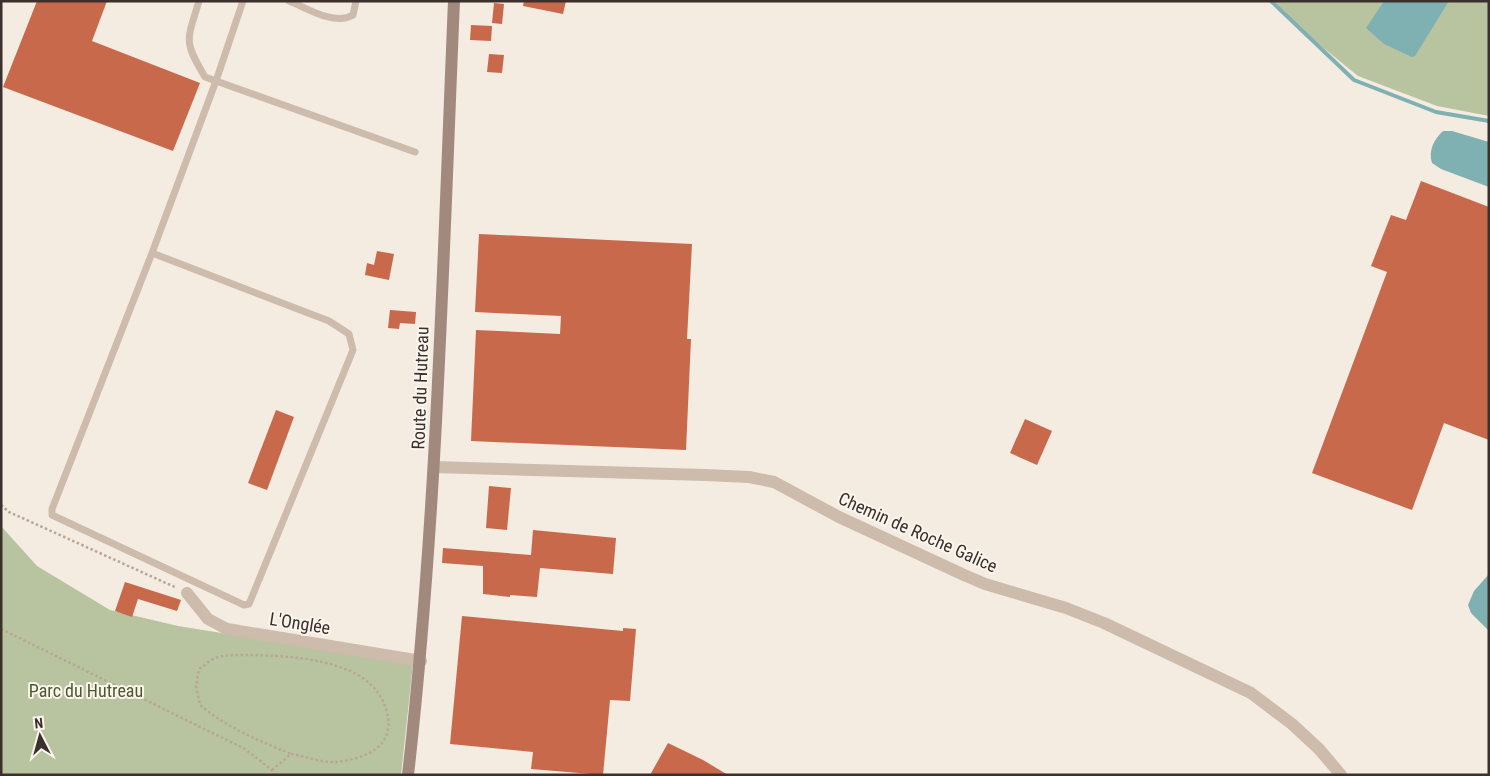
<svg xmlns="http://www.w3.org/2000/svg" width="1490" height="776" viewBox="0 0 1490 776" font-family="'Roboto Condensed',sans-serif">
<rect width="100%" height="100%" fill="#f4ebe1"/>
<g fill="#b8c4a0">
<polygon points="1274,1 1489,1 1489,116 1437,106 1358,76 1310,37"/>
<polygon points="1,526 37,566 110,610 178,626 413,664 401,775 1,775"/>
</g>
<g fill="#7fb0b2">
<polygon points="1384,1 1449,1 1415,56 1412,57 1384,44 1366,28"/>
<path d="M1443 131H1452L1489 142V187L1441 169 1432 163C1428 151 1434 139 1443 131Z"/>
<polygon points="1489,574 1489,631 1471,613 1468,605 1474,591"/>
</g>
<g fill="none" stroke-linecap="round" stroke-linejoin="round">
<polyline stroke="#7fb0b2" stroke-width="4" points="1271,1 1354,80 1436,112 1489,121"/>
</g>
<g fill="#c8694b">
<polygon points="37,1 107,1 92,41 200,83 173,151 3,87"/>
<polygon points="524,1 566,1 563,14 523,6"/>
<polygon points="494,3 504,4 502,24 492,23"/>
<polygon points="471,25 492,26 491,41 470,40"/>
<polygon points="489,54 504,55 502,73 487,72"/>
<polygon points="1421,181 1489,207 1489,440 1444,423 1412,510 1312,473 1387,272 1371,266 1391,215 1406,220"/>
<polygon points="479,234 692,244 687,339 691,339 686,450 471,441 476,330 560,334 561,316 475,312"/>
<polygon points="377,251 394,254 389,280 365,275 367,263 374,265"/>
<polygon points="390,310 416,312 415,324 400,323 399,329 388,328"/>
<polygon points="276,410 294,417 267,490 248,483"/>
<polygon points="1025,419 1052,431 1037,465 1010,453"/>
<polygon points="489,486 511,488 507,530 486,528"/>
<polygon points="533,530 616,538 613,574 540,568 537,597 510,595 510,597 483,594 483,566 442,563 443,548 531,555"/>
<polygon points="125,582 181,600 177,611 138,599 132,617 115,611"/>
<polygon points="462,616 623,631 623,628 636,629 630,701 610,700 603,775 531,769 533,752 450,744"/>
<polygon points="668,743 703,760 728,775 650,775"/>
</g>
<g fill="none" stroke-linecap="round" stroke-linejoin="round">
<g stroke="#b9a596" stroke-width="2.5" stroke-dasharray="2.5 2.5" stroke-linecap="butt">
<polyline points="1,505 9,512 177,588"/>
<polyline points="1,629 245,749 272,770 274,775"/>
<path d="M272 770 291 754C304 756 322 763 336 762 349 761 368 756 378 747 396 732 388 704 375 689 350 659 289 656 253 655 242 655 226 654 215 658 210 660 204 666 199 669L196 686 200 705C227 728 258 740 291 754"/>
</g>
<g stroke="#cdbbac" stroke-width="7">
<path d="M199 1C187 41 183 40 205 77L415 152"/>
<path d="M289 1C307 8 334 26 353 15L356 1"/>
<polyline points="152,253 329,321 349,334 353,350 249,604 244,605 52,515 52,509 152,253 216,81 243,1"/>
</g>
<g stroke="#cdbbac" stroke-width="12">
<polyline points="434,467 705,475 749,477 774,482 839,517 964,575 985,584 1066,608 1104,623 1251,693 1292,724 1319,749 1341,775"/>
<polyline points="187,593 208,619 227,629 421,661"/>
</g>
<path stroke="#a18a7d" stroke-width="12" d="M408 775C437 518 443 259 454 1"/>
</g>
<g text-anchor="middle" dominant-baseline="central" stroke-width="4" stroke-linejoin="round" paint-order="stroke">
<g font-size="18" fill="#3b302b" stroke="#fbf5ee">
<text transform="translate(420 388) rotate(-88)">Route du Hutreau</text>
<text transform="translate(918 532) rotate(24)">Chemin de Roche Galice</text>
<text transform="translate(300 623) rotate(9)">L'Onglée</text>
</g>
<g font-size="18" fill="#4a5a2e" stroke="#fbf5ee">
<text x="86" y="690">Parc du Hutreau</text>
</g>
</g>
<rect width="1490" height="776" fill="none" stroke="#3b302b" stroke-width="5"/>
<g transform="translate(40 736) rotate(354)" stroke="#fbf5ee" stroke-width="4" paint-order="stroke">
<path d="M0-4L9 19L0 12L-9 19Z" fill="#3b302b"/>
<text y="-8" font-size="14" font-weight="bold" text-anchor="middle" fill="#3b302b">N</text>
</g>
</svg>
